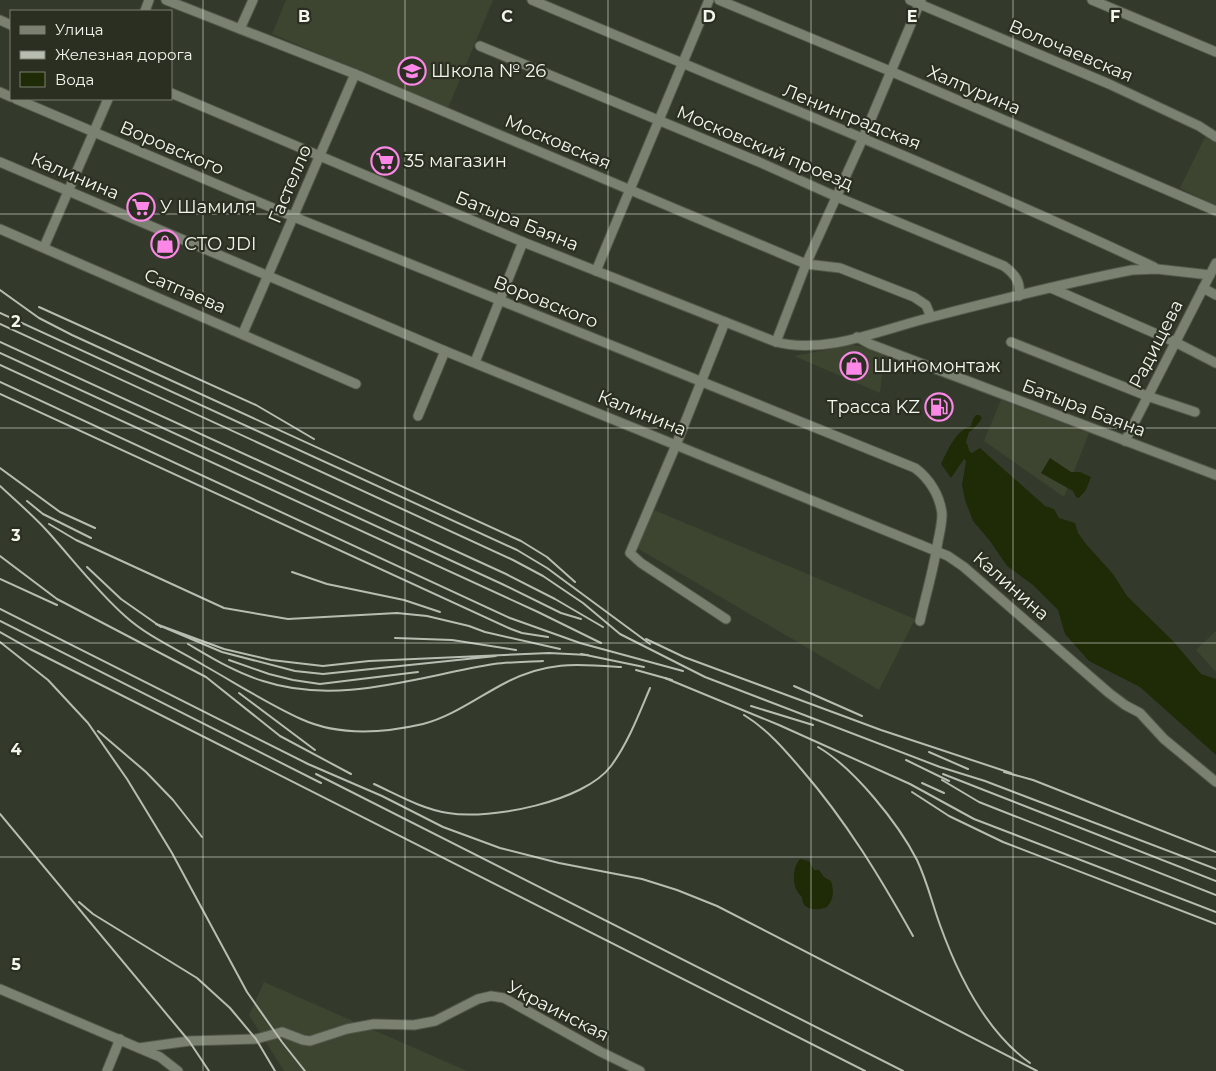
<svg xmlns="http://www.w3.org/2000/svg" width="1216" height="1071" viewBox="0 0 1216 1071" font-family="Montserrat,sans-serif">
<rect width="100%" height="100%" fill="#343a2b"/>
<g fill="#3d442f">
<polygon points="286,0 493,0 448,108 272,34"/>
<polygon points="1206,135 1216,142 1216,206 1180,188"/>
<polygon points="851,345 861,346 884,355 880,393 794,356"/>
<polygon points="1001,400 1089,433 1064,497 984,441"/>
<polygon points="654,510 915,619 879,690 637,548"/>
<polygon points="1216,631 1216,672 1196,650"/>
<polygon points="264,982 467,1071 284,1071 249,1015"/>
</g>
<g fill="#1f2a07">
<path d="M976 415H980L982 418C979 423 973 430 969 432L966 442 968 446 969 451 972 453 980 448 1045 506 1054 509 1059 518 1075 523 1078 533 1086 544 1113 574 1127 596 1173 641 1201 674 1216 679V755L1140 687 1089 661 1065 634 1058 610 1033 585 1007 566 990 541 973 521 965 500 962 485 966 461 964 459 951 478 941 464C948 450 955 431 971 426L973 419Z"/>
<polygon points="1050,458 1071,472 1080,472 1091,477 1086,490 1079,498 1076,497 1073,491 1041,473"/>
<path d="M800 859 809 861 814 870H819L824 877 831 881C834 891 834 899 827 907 817 911 802 911 802 897 792 889 791 869 800 859Z"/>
</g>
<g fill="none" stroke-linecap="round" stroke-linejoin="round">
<g stroke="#54584c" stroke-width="11">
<g id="minor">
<polyline points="166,0 355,74 806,264 840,268 914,297 926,305 931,317"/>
<path d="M532 0C739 88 950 171 1154 267"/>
<polyline points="719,0 890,71 1216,211"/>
<polyline points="910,0 1109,84 1199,126 1216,137"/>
<polyline points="1092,0 1216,52"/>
<polyline points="145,11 149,0"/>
<polyline points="0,20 11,25"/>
<polyline points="240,29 253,0"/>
<path d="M480 46 759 162 837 197 1004 266C1015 274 1021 282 1019 296"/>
<polyline points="0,92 11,97"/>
<path d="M171 93 523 242 776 342C826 355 883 329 932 317 998 300 1065 283 1132 270L1157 269 1210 275"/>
<path d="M16 99 294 217 915 468C930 479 940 496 942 514 942 523 940 532 938 541 934 568 926 594 920 621"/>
<polyline points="0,162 445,351 948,556 964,567 1109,693 1125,705 1140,713 1164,739 1216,782"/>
<polyline points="0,229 356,384"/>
<polyline points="44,247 108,99"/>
<polyline points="596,271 709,0"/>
<polyline points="1051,288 1175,342 1216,363"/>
<polyline points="1203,288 1216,295"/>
<polyline points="725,322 676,445 630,553 641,563 726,619"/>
<polyline points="243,333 355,74"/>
<polyline points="857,337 870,344 1216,475"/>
<polyline points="776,342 806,264 863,138 921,0"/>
<polyline points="1011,342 1147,396 1195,412"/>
<polyline points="475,362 523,242"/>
<polyline points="418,416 445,351"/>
<polyline points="1125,441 1216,263"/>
<polyline points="0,989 160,1057 178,1071"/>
<polyline points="139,1048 189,1041 256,1039 282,1032 303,1040 310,1041 347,1029 374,1024 414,1025 435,1021 478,999 491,996 504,998 601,1052 640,1071"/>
<polyline points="107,1071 120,1039"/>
</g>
</g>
<use href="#minor" stroke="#7a8170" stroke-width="9"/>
<g stroke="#b8bdb2" stroke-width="2">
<polyline points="0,290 39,318 72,335 521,541 547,557 575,582"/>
<polyline points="39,307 256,405 314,439"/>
<polyline points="0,313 517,550 547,568 650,644"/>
<polyline points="0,324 513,560 543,576 583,603 620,634 705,677 940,767 985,781 1216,869"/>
<polyline points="0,342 506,574 555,599 603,627"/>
<polyline points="0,353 502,584 561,613 581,619"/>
<polyline points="0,365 538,612 601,643"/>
<polyline points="0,382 510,618 580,643 683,671"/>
<polyline points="0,394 511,629 522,633 548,637"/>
<polyline points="0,468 60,512 95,528"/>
<path d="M0 486C16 501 34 516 49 533 74 561 97 591 125 616 148 637 179 650 205 666 237 684 268 704 301 719 338 736 384 733 423 724 452 717 481 695 507 682 548 661 577 664 621 667"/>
<polyline points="27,501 43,514 91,538"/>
<polyline points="49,524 76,540 224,608 288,619 397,613 427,616 469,626 485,632 560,649"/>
<polyline points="0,556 57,599 206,677 280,736 351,774"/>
<polyline points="87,567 121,599 161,627"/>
<polyline points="292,572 327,584 404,600 440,612"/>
<polyline points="0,579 57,605"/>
<polyline points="0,609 308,764 382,796 443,827 500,848 559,863 642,879 677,890 717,906 1037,1071"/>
<polyline points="0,621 321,783"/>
<polyline points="0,632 30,649 865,1071"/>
<polyline points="395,638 452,640 516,650"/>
<polyline points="646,639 684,657 881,730 1011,773"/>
<polyline points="0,642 48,680 88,723 127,779 172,853 247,992 282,1042 305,1071"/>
<path d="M188 644C212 658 236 673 263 681 339 706 419 676 494 664 510 662 527 662 543 661"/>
<polyline points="581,654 644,667"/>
<polyline points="496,656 323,674 295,671 222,652 156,624 224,649 271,660 323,666 369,661 549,653 588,655"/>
<polyline points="229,660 269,674 293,680 320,684 418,672"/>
<polyline points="636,670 672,680"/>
<polyline points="665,678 779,725 910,784 974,819 1216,912"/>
<polyline points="794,686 862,716"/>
<polyline points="239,693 315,750"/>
<polyline points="751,706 813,725"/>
<path d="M744 715C767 729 785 750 802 770 846 821 880 877 913 936"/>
<polyline points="98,731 146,772 173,800 202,837"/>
<path d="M818 747C854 768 898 823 917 860 927 881 932 903 940 925 958 975 985 1031 1030 1063"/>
<polyline points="929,752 968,769"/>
<polyline points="906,760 949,781"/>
<polyline points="1004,772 1033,780 1216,852"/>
<polyline points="316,774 903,1071"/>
<polyline points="943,774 1216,881"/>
<polyline points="942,780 979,802 1216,895"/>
<polyline points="922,783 944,793"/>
<path d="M374 784C398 795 422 809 448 813 491 820 584 802 611 766 628 743 639 714 650 688"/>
<polyline points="912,792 949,816 1003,842 1216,924"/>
<polyline points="0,814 189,1041 209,1071"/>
<polyline points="79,902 93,914 197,978 230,1008 256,1039 275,1071"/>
</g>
</g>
<path fill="none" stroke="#f2f6ed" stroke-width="1" stroke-opacity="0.55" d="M203 0V1071M405 0V1071M608 0V1071M811 0V1071M1013 0V1071M0 214H1216M0 428H1216M0 643H1216M0 857H1216"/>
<defs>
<g id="school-ring" transform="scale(1.4375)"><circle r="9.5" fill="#2a2f21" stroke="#fb87e6" stroke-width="1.5"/><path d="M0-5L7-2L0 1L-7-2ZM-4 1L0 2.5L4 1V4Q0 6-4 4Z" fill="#fb87e6"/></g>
<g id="supermarket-ring" transform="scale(1.4375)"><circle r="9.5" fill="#2a2f21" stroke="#fb87e6" stroke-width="1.5"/><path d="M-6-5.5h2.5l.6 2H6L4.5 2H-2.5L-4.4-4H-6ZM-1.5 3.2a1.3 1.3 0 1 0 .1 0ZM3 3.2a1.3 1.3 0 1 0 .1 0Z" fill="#fb87e6"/></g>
<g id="shop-ring" transform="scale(1.4375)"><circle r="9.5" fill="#2a2f21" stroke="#fb87e6" stroke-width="1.5"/><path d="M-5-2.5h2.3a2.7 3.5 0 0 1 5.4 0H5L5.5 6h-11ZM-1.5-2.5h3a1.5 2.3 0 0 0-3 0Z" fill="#fb87e6"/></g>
<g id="fuel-ring" transform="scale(1.4375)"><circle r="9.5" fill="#2a2f21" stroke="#fb87e6" stroke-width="1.5"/><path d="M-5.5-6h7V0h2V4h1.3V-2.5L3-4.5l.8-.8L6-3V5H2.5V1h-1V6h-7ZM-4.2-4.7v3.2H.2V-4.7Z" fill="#fb87e6"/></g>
</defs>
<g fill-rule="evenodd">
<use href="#school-ring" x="412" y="71"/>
<use href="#supermarket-ring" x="385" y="161"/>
<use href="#supermarket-ring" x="141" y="207"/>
<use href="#shop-ring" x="165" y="244"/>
<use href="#shop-ring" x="854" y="366"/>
<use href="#fuel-ring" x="939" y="407"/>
</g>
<g text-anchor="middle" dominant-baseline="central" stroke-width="4.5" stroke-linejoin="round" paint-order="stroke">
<g font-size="18" fill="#f2f6ed" stroke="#2a2f21">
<text transform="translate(1071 51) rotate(23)">Волочаевская</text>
<text transform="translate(974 90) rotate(23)">Халтурина</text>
<text transform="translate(852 117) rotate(22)">Ленинградская</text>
<text transform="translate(558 142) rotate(23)">Московская</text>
<text transform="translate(172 148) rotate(23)">Воровского</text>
<text transform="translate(765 148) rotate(23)">Московский проезд</text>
<text transform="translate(75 176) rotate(23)">Калинина</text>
<text transform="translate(290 184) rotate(-67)">Гастелло</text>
<text transform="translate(517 221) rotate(22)">Батыра Баяна</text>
<text transform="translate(185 291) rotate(23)">Сатпаева</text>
<text transform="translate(546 302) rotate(22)">Воровского</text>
<text transform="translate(1156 344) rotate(-63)">Радищева</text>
<text transform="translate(1084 408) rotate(21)">Батыра Баяна</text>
<text transform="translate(642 413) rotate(22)">Калинина</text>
<text transform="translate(1011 586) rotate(41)">Калинина</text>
<text transform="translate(558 1011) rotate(27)">Украинская</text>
</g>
<g font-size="18" fill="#f2f6ed" stroke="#2a2f21" text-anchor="start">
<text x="431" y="71">Школа № 26</text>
<text x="404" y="161">35 магазин</text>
<text x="160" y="207">У Шамиля</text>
<text x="184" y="244">СТО JDI</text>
<text x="873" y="366">Шиномонтаж</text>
<text x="920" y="407" text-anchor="end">Трасса KZ</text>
</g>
</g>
<g font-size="16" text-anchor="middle" font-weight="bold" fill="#f2f6ed" stroke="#2a2f21" stroke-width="4.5" stroke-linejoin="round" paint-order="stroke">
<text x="304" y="22">B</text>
<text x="507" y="22">C</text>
<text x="709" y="22">D</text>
<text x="912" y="22">E</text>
<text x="1115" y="22">F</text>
<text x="16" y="327">2</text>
<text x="16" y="541">3</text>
<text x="16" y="755">4</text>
<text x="16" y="970">5</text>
</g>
<rect x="10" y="10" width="162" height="90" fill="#2a2f21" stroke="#7a7f73"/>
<rect x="20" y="26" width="25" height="8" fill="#7a8170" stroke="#7a7f73"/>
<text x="55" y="35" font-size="15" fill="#f2f6ed">Улица</text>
<rect x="20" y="51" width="25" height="8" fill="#b8bdb2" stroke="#7a7f73"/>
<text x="55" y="60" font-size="15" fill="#f2f6ed">Железная дорога</text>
<rect x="20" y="72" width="25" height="15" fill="#1f2a07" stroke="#7a7f73"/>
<text x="55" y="85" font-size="15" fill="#f2f6ed">Вода</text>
</svg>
